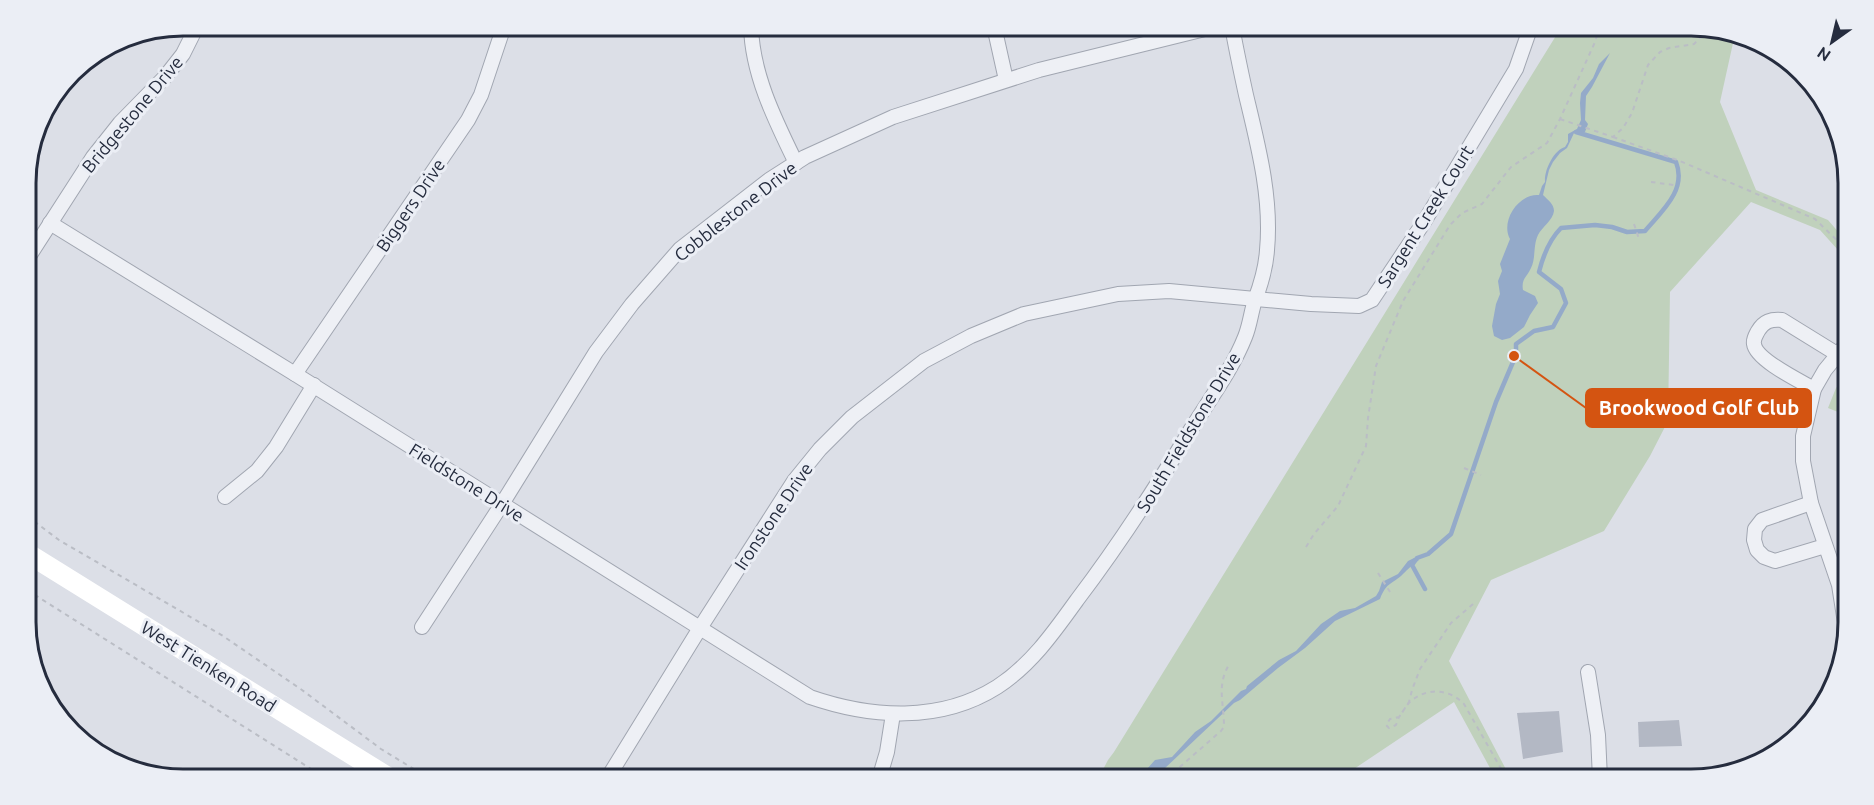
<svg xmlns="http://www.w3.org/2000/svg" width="1874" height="805" viewBox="0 0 1874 805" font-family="Ubuntu,sans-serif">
<rect width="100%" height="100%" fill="#dcdfe7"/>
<g fill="#c0d1bc">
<polygon points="1562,26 1691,26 1735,34 1720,102 1756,190 1828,220 1847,242 1847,260 1820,230 1751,202 1670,292 1668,421 1650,456 1604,531 1491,580 1449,661 1511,779 1496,779 1454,702 1339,779 1098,779 1108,760 1114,752"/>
<polygon points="1848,373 1848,416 1828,408 1836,388"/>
</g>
<g fill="#94aac9">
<path d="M1610 53 1592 87 1586 96 1585 120 1588 124 1585 132 1574 133 1567 148 1560 153 1553 162 1549 170 1543 195C1548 200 1554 204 1554 211 1553 220 1542 227 1538 235 1533 245 1536 258 1531 268 1527 277 1521 279 1523 290L1535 296 1538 303 1530 315 1524 327 1510 338 1502 340 1494 336 1492 326 1496 304 1500 294 1498 281 1502 271 1500 264 1510 239C1500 221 1519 193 1539 195L1542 186 1545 182C1544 170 1554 150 1565 147L1568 142V134L1577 129 1581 120 1580 103 1581 93 1593 78 1599 64Z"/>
<path d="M1414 558 1419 560C1413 564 1408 569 1403 574 1392 585 1387 581 1380 599L1335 621 1305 648 1278 668 1240 700 1234 703 1163 770 1151 779H1138L1155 760 1172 757 1195 732 1211 721 1241 691 1246 689 1247 686 1279 660 1296 651 1321 624 1340 611 1355 608 1376 596 1379 591 1382 582 1398 574 1408 561Z"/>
</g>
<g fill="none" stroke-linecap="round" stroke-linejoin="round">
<path stroke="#94aac9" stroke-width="4.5" d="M1425 589 1412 565 1417 558 1428 554 1451 534 1496 402 1516 355V344L1534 331 1553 327 1566 303 1561 289 1539 272C1543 256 1549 240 1561 228L1595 225 1612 227 1627 232 1645 231C1662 211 1687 190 1676 162L1576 132"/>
</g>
<g fill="#b3b8c4">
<polygon points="1559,711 1563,752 1523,759 1517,713"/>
<polygon points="1679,720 1682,746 1639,747 1638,722"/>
</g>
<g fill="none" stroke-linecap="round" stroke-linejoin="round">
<g stroke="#a1a6b1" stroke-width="16">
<g id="street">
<path d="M751 26C752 74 775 120 796 163"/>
<polyline points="994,26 1006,80"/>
<path d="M50 223 295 374 810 697C871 718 940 723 997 687 1031 665 1054 632 1077 600 1118 546 1155 489 1190 431 1209 400 1232 370 1245 337 1250 325 1251 312 1255 300 1261 284 1266 267 1267 250 1272 198 1258 145 1246 95 1241 72 1236 49 1232 26"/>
<polyline points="26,261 93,157 120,123 165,77 183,54 197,26"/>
<polyline points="295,374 468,120 481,95 504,26"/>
<path d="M1814 389C1800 381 1756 360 1754 344 1753 339 1756 335 1758 331 1764 321 1771 319 1782 320L1837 354"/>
<polyline points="225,497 257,471 276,447 314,385"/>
<polyline points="1811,503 1762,520 1755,529 1754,540 1757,550 1764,557 1775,561 1825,546"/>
<polyline points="422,627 502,504 596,352 632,304 680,249 769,180 805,157 893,117 1039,70 1217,26"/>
<polyline points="1844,644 1845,623 1839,585 1811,503 1803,461 1803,436 1814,389 1825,370 1848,342"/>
<polyline points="1588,672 1598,735 1600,779"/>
<polyline points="1835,684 1838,677"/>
<polyline points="607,779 700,628 794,481 820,449 852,417 924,361 971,336 1024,314 1118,294 1169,291 1311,304 1359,306 1372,300 1424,222 1516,69 1531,26"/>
<polyline points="879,779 887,752 893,714"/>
<polyline points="1646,779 1715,775"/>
</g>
</g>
<g stroke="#babdc5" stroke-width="2" stroke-dasharray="4.5 4.5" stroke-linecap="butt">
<polyline points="1560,119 1613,137 1623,128 1632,113 1648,65 1660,52 1669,48 1694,44 1702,36 1701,27"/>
<polyline points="1613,137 1680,161 1815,219 1847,250"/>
<polyline points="1651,182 1674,185"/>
<polyline points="1634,224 1639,239"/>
<polyline points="1464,468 1481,475"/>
<polyline points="27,516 59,540 223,636 302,690 381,749 430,779"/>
<polyline points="1306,547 1314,534 1338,506 1366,446 1368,418 1376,366 1403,301 1450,225 1462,213 1482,204 1511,167 1547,143 1560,119 1595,42 1599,29"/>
<polyline points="1378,573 1392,595"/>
<polyline points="27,590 327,779"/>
<path d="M1473 604 1451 623 1420 669 1412 690 1409 702 1399 717 1396 725 1389 728 1386 725 1390 719 1399 717C1403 712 1406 705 1411 701 1427 687 1450 689 1464 704L1507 779"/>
<path d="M1166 779 1221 731 1224 727C1224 702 1216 685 1230 663"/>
</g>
<use href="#street" stroke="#eef0f5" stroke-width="14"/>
<polyline stroke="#fff" stroke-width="20" points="27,553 391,779"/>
</g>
<g text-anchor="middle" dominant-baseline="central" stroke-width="6" stroke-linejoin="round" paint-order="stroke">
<g font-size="18" fill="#252c3e" stroke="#ebeef5">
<text transform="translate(132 114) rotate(-50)">Bridgestone Drive</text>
<text transform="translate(410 205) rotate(-56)">Biggers Drive</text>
<text transform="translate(735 211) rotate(-38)">Cobblestone Drive</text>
<text transform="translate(1425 216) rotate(-58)">Sargent Creek Court</text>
<text transform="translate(1188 432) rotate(-59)">South Fieldstone Drive</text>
<text transform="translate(467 482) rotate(32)">Fieldstone Drive</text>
<text transform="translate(773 516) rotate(-56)">Ironstone Drive</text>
<text transform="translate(209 666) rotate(32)">West Tienken Road</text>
</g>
</g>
<path d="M0 0H1874V805H0ZM183 36H1691A147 147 0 0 1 1838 183V622A147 147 0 0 1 1691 769H183A147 147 0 0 1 36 622V183A147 147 0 0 1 183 36Z" fill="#ebeef5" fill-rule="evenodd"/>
<path fill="none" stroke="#252c3e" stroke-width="3" d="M183 36H1691A147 147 0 0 1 1838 183V622A147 147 0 0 1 1691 769H183A147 147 0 0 1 36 622V183A147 147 0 0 1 183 36Z"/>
<path fill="none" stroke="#d45411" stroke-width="2" d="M1514 356L1586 408"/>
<circle fill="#d45411" stroke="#ebeef5" stroke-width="2" cx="1514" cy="356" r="6"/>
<rect fill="#d45411" stroke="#d45411" stroke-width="2" x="1586" y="389" width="225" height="38" rx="6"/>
<g font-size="20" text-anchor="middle" font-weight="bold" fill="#fff">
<text x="1699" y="415">Brookwood Golf Club</text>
</g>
<g transform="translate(1832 42) rotate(214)" stroke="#ebeef5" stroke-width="4.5" paint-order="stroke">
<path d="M0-4.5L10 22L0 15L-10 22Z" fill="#252c3e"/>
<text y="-9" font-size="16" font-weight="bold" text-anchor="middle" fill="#252c3e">N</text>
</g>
</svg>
